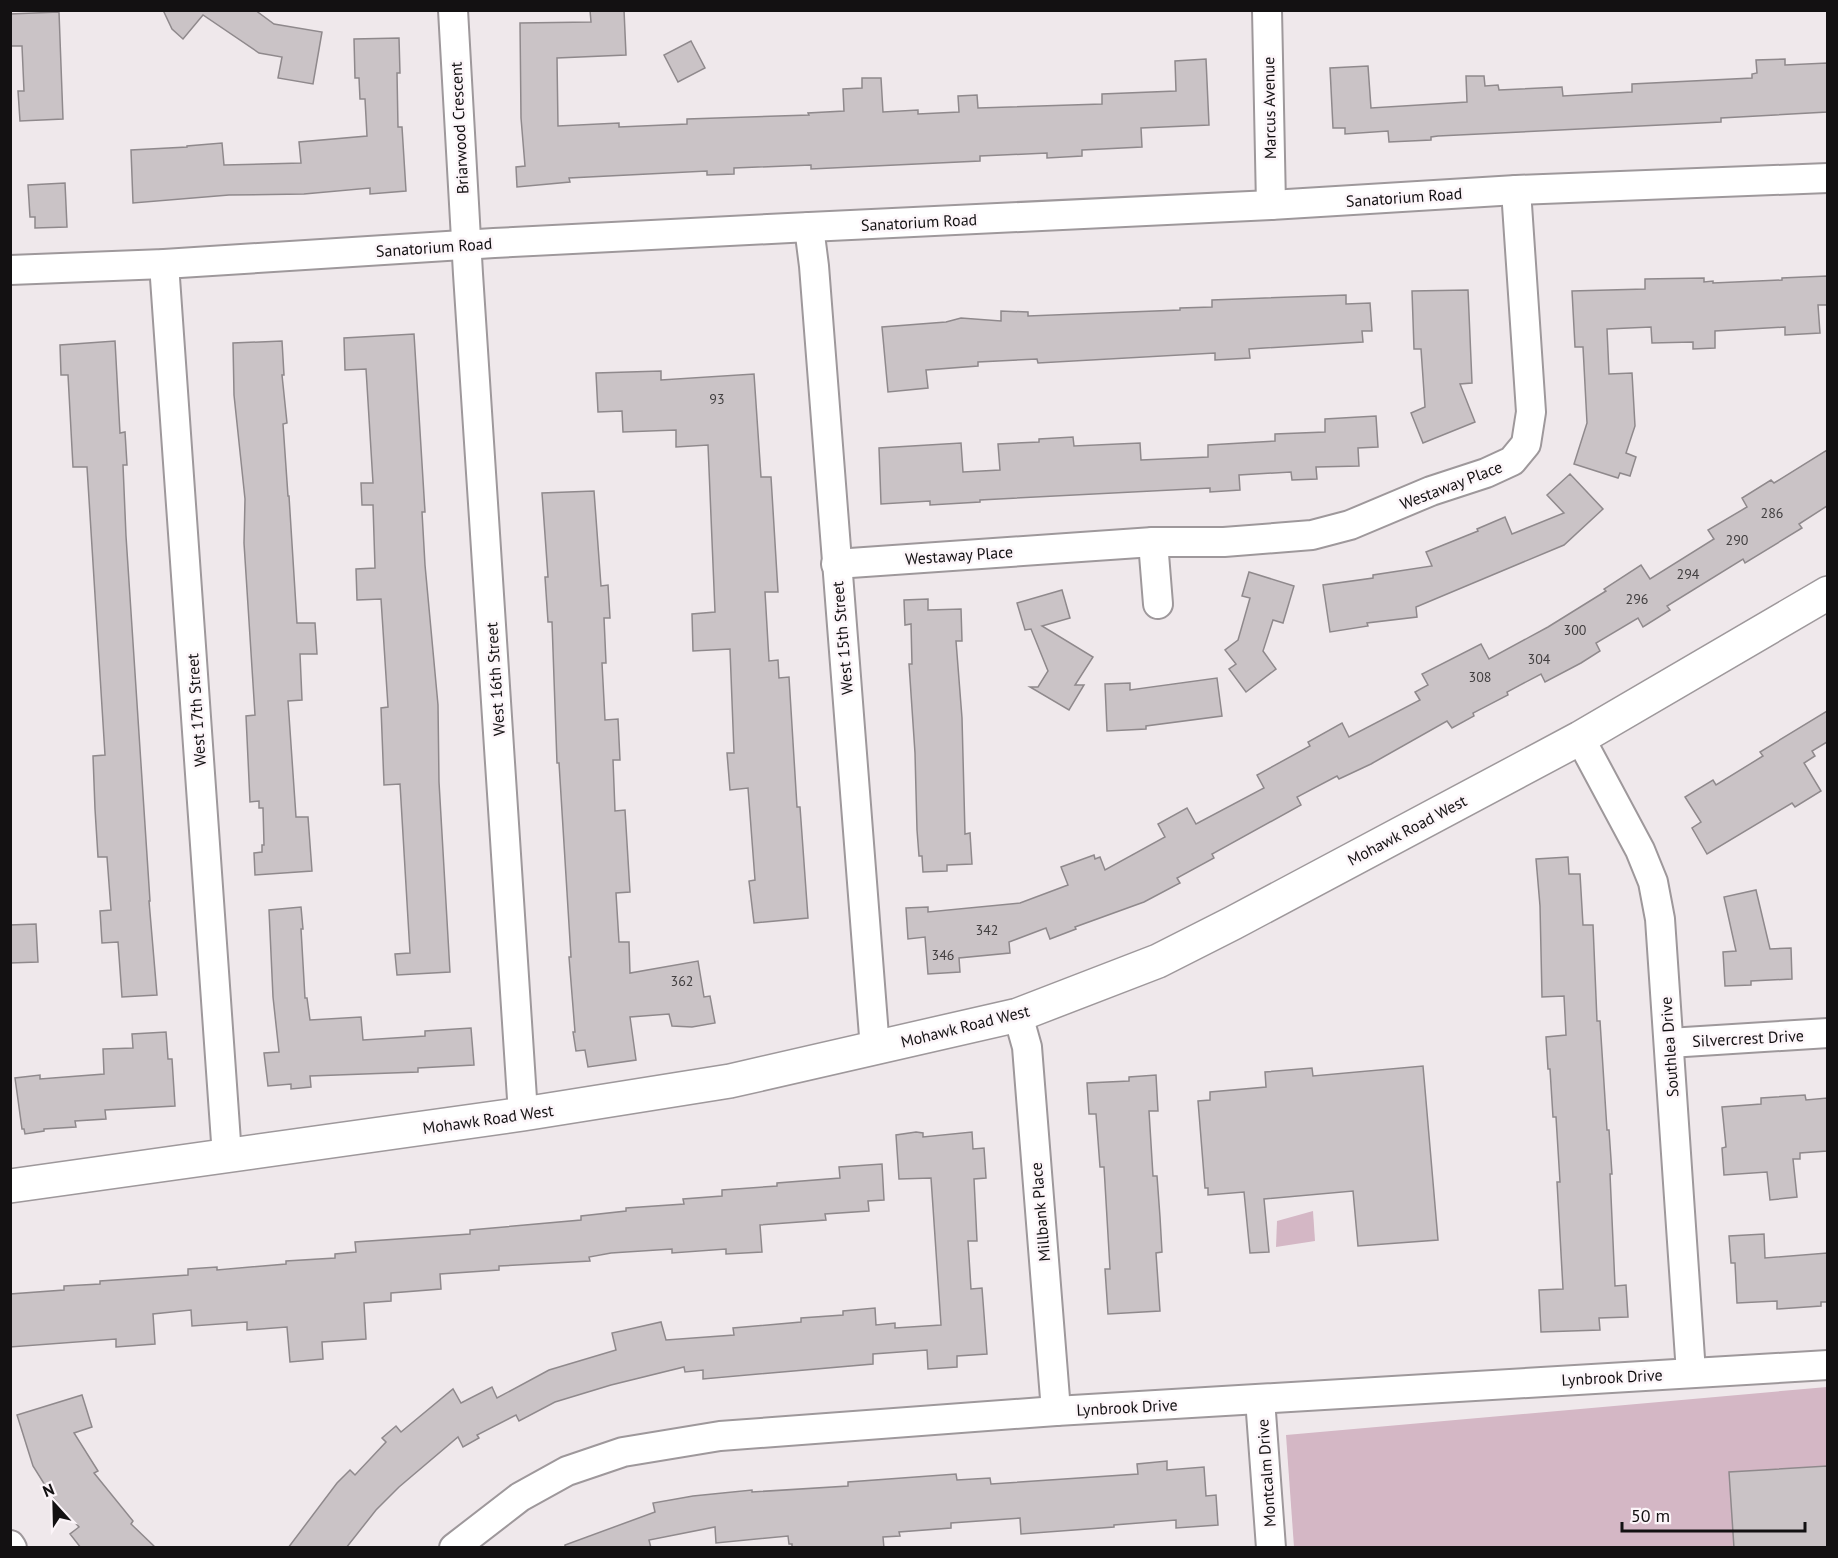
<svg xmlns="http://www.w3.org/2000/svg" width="1838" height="1558" viewBox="0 0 1838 1558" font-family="'PT Sans',sans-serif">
<rect width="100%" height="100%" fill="#efe8eb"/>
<g fill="#d4b7c5">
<polygon points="1313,1211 1315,1241 1276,1247 1277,1221"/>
<polygon points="1827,1387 1827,1547 1294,1547 1286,1435"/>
</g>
<g fill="#cac3c6" stroke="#8f898c" stroke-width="1.5">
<polygon points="163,10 255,10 274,24 322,32 313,84 278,78 282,57 259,53 203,15 183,39 172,29"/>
<polygon points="590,10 624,10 626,55 557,58 558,126 619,123 619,127 687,124 687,119 809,115 808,113 844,111 843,89 862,88 862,78 881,78 883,112 918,110 918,114 959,112 958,96 977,95 978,108 1102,104 1102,94 1176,91 1175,61 1206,59 1209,125 1141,128 1142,147 1082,150 1082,156 1047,158 1047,153 980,156 980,161 811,169 811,165 734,168 734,174 707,175 707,171 569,178 570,182 517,187 516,167 525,166 521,118 520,23 591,22"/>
<polygon points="59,12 63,119 20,121 18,91 24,91 22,46 10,46 10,14"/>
<polygon points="399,38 400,73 397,73 398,127 402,127 406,191 370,194 370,188 304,194 229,195 133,203 131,150 187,147 187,146 222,143 224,165 301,163 299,142 367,136 365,99 360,99 359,78 355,78 354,39"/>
<polygon points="691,41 705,68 678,82 664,55"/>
<polygon points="1785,59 1785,65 1827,63 1827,112 1721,118 1721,122 1438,136 1431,137 1431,140 1389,142 1388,131 1345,134 1345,128 1333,128 1330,68 1368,66 1371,108 1467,102 1466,76 1484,76 1485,86 1498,85 1499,90 1562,87 1563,96 1632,92 1632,84 1752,78 1752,74 1757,73 1756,60"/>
<polygon points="65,183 67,227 35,228 35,217 30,217 28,185"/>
<polygon points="1827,276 1827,305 1818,305 1820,333 1785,335 1785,327 1715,331 1715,348 1693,349 1693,342 1652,343 1651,327 1607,329 1609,374 1632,373 1635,426 1626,453 1636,457 1630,476 1620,473 1618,478 1574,464 1587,423 1583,347 1575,347 1572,291 1645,289 1645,279 1704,278 1704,282 1713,281 1713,283 1782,280 1782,278"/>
<polygon points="1468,290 1472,383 1460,384 1475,422 1423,443 1411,413 1425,407 1421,349 1414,349 1412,291"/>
<polygon points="1346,295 1346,304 1370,303 1372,331 1362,331 1363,342 1249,349 1250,358 1215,360 1215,353 1038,363 1037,359 978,362 978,366 926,370 928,388 888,392 882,327 946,322 961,318 1001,321 1001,311 1028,312 1028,316 1180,310 1180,308 1212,307 1212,300"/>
<polygon points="414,334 425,512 422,512 425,565 438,705 439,782 450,972 397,975 395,954 410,953 400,784 384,785 381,708 388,707 381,599 357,600 356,569 375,568 373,505 362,505 361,483 373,483 366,369 345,370 344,338"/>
<polygon points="115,341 120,433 125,432 127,465 123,465 126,536 150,901 149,901 157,995 122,997 118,942 102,943 100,911 111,910 107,857 98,857 95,809 93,756 105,755 87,467 73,467 68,375 61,375 60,345"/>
<polygon points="282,341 284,375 282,375 287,423 283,424 288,496 289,496 297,623 315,623 317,654 300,654 302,700 288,701 296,817 308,817 312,871 255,875 254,853 262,852 262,845 264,845 263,808 259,808 259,801 250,802 246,716 255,715 244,543 245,499 234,395 233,343"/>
<polygon points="661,371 661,380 754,374 761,477 771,477 778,592 765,592 769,661 778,660 779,678 789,677 797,807 800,807 808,918 754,923 749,881 755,880 748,788 730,790 727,753 734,753 730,649 693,651 692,614 715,612 708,445 676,447 676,430 623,432 622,411 598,412 596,373"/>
<polygon points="1376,416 1378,447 1358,448 1359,466 1316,467 1317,479 1292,480 1291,472 1239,475 1240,490 1210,492 1210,488 980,500 980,502 930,505 930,501 881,504 879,448 961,443 963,472 1000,470 998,444 1039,442 1039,439 1073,437 1074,446 1140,443 1141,460 1208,457 1208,445 1275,441 1275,434 1325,432 1325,419"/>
<polygon points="1827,450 1827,506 1799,524 1802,528 1745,563 1743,559 1667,606 1670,610 1643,627 1638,618 1596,643 1600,651 1581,663 1545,682 1541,674 1507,692 1508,695 1473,713 1474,716 1452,728 1447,721 1371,764 1339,779 1337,776 1297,797 1301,805 1212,854 1214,858 1177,878 1180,883 1144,902 1075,927 1076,929 1050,939 1046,928 1009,942 1010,953 959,958 960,972 928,974 925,937 908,939 906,908 928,907 928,912 1020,903 1068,885 1061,867 1094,855 1095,859 1100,857 1105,870 1165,837 1158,824 1187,808 1196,824 1264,788 1257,775 1310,746 1308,742 1342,723 1349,737 1420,700 1415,692 1428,685 1422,674 1481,644 1489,659 1548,627 1606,591 1604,589 1641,565 1650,579 1714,539 1708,530 1747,507 1742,498 1771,480 1774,483"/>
<polygon points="1570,474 1603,509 1564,545 1416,607 1417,617 1367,623 1368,626 1330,632 1323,585 1373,578 1373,575 1432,566 1426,552 1478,531 1477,529 1505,517 1512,534 1564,513 1547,495"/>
<polygon points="594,491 601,586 608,585 610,618 604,618 606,663 602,663 605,720 618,719 620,760 613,760 615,811 625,810 630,892 616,893 619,942 629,942 630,973 698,961 704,997 710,996 715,1023 692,1027 672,1026 669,1014 630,1017 636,1060 588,1067 585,1050 576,1051 573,1032 575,1032 569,957 571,957 559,763 557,763 552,622 548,622 545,577 548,577 542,493"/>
<polygon points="1249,572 1294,586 1283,623 1273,620 1263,651 1276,669 1246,692 1229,669 1236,664 1225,650 1238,640 1250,598 1242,596"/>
<polygon points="1062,590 1070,618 1042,626 1093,657 1075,685 1084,685 1069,710 1030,687 1038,687 1048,671 1031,629 1025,630 1017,603"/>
<polygon points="928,599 928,610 961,609 962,641 956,641 962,718 965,834 970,833 972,864 947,865 947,871 923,872 922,856 919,856 917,830 915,753 909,664 912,664 911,624 905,625 904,600"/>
<polygon points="1217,678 1222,716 1146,726 1146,729 1107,731 1105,684 1130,683 1130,690"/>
<polygon points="1827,711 1827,742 1812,751 1815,756 1804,763 1821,791 1795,807 1792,803 1707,854 1692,828 1701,822 1685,797 1713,780 1716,785 1763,756 1760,752"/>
<polygon points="1568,857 1569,874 1580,874 1583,925 1593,925 1597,1021 1600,1021 1607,1130 1609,1130 1612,1174 1610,1174 1615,1286 1626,1285 1628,1317 1599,1318 1600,1330 1541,1332 1539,1290 1563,1289 1557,1182 1560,1182 1556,1117 1553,1117 1550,1069 1548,1069 1546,1037 1566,1035 1564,996 1542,997 1540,906 1536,859"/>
<polygon points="1756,890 1770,949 1791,948 1792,979 1751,981 1751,985 1725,986 1723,952 1736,951 1724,897"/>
<polygon points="301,907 303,929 301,929 305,998 307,998 310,1020 361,1017 363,1040 425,1036 425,1031 471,1028 474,1065 418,1068 418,1072 310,1076 311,1087 291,1089 291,1084 268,1086 264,1053 279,1052 273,997 269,910"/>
<polygon points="36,924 38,962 10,963 10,925"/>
<polygon points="166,1032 168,1059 172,1059 175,1106 105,1110 106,1119 75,1121 76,1127 44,1129 44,1131 25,1134 24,1129 22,1129 15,1078 40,1075 40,1079 104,1074 103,1049 133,1048 132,1034"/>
<polygon points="1423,1066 1438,1240 1358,1246 1353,1191 1264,1199 1269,1252 1250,1253 1244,1192 1208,1195 1208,1188 1205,1188 1198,1101 1210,1100 1210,1092 1266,1087 1265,1072 1312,1068 1313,1076"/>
<polygon points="1156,1075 1158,1111 1149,1111 1153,1176 1157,1176 1160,1217 1162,1252 1156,1253 1160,1311 1108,1314 1105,1269 1110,1269 1104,1167 1100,1167 1096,1114 1089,1114 1087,1083 1129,1081 1129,1077"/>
<polygon points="1805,1095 1806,1100 1827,1098 1827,1151 1800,1153 1800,1159 1793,1159 1797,1197 1770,1200 1767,1172 1724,1175 1722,1148 1726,1147 1722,1107 1761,1104 1761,1098"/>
<polygon points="916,1132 923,1133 923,1137 972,1132 973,1149 984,1148 986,1178 974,1179 977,1241 968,1241 971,1289 982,1288 987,1354 957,1356 957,1367 928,1369 927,1350 873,1354 873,1364 703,1379 703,1370 685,1372 684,1367 611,1385 555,1402 519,1421 516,1415 477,1435 479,1438 463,1447 458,1437 399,1487 376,1510 346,1548 288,1548 337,1483 350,1470 355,1475 386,1442 382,1438 396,1426 401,1432 453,1389 461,1403 492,1387 497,1398 549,1370 616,1350 612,1333 661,1322 666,1340 734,1335 733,1328 801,1322 801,1318 843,1315 843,1311 875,1308 876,1325 895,1323 895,1328 941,1325 931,1178 899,1179 896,1135"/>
<polygon points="882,1164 884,1200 868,1201 869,1211 825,1214 826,1220 760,1225 762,1252 726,1254 726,1249 672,1253 672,1249 611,1253 589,1257 590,1261 499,1266 499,1270 440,1274 441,1289 391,1293 391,1301 364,1303 366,1339 322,1342 323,1359 290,1362 287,1327 247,1330 247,1322 192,1326 191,1310 153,1314 155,1344 116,1347 116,1339 10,1347 10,1294 64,1290 64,1286 100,1284 100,1281 188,1275 188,1269 217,1267 217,1270 286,1264 286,1261 335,1258 335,1254 356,1252 355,1242 470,1234 470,1230 581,1220 581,1216 626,1211 626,1208 684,1204 683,1199 722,1196 722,1190 777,1186 777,1183 840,1178 839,1167"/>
<polygon points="1764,1234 1765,1258 1827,1253 1827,1302 1821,1302 1821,1306 1777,1309 1777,1301 1737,1303 1735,1263 1731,1263 1729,1236"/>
<polygon points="82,1395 92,1427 74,1433 98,1471 94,1473 133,1521 131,1524 156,1548 81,1548 70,1534 79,1527 53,1498 33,1466 17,1415"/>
<polygon points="1167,1461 1167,1470 1204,1467 1206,1496 1216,1495 1218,1525 1176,1528 1176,1520 1114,1525 1114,1527 1021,1534 1020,1518 951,1523 951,1528 899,1532 900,1536 883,1537 884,1548 792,1548 792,1544 789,1544 788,1536 716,1543 715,1527 649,1540 651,1548 565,1548 565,1545 655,1512 653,1503 693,1496 752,1490 752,1492 848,1486 848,1482 956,1474 957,1480 990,1478 991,1484 1138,1474 1137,1464"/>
<polygon points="1827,1466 1827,1548 1734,1548 1729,1472"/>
</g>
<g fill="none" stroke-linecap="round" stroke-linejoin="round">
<g stroke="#9e989b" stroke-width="32">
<g id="minor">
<polyline points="453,10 468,274 523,1114"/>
<polyline points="1267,10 1271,205"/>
<polyline points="809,227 814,266 875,1049"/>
<polyline points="164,264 227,1156"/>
<polyline points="10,270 164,264 494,243 809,227 1271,205 1516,190 1828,178"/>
<polyline points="1153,542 1158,604"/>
<polyline points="836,564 1153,542 1224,542 1312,535 1350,525 1431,491 1486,473 1512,461 1526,444 1531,412 1516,190"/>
<polyline points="1580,738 1640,850 1653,882 1660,919 1691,1373"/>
<polyline points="1018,1015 1027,1047 1056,1411"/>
<polyline points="1669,1043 1828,1033"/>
<polyline points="1260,1399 1271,1548"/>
<polyline points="10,1545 12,1548"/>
<polyline points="454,1548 520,1497 567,1471 623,1452 720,1436 1056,1411 1828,1365"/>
</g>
</g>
<g stroke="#9e989b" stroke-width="36">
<polyline id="major" points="10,1186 523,1114 730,1081 1018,1015 1158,961 1233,923 1580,738 1828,593"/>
</g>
<use href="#minor" stroke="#fff" stroke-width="28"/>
<use href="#major" stroke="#fff" stroke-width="33"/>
</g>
<g text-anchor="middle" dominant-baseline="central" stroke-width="5" stroke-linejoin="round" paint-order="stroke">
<g font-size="14" fill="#413e3f">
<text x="717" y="399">93</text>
<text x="1772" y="513">286</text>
<text x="1737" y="540">290</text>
<text x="1688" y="574">294</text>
<text x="1637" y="599">296</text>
<text x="1575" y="630">300</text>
<text x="1539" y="659">304</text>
<text x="1480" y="677">308</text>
<text x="987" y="930">342</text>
<text x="943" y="955">346</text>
<text x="682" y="981">362</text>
</g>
<g font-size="16" fill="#131112" stroke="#fcf5f9">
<text transform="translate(1269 108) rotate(-91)">Marcus Avenue</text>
<text transform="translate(459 128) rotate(-93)">Briarwood Crescent</text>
<text transform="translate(1404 197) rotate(-4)">Sanatorium Road</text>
<text transform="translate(919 222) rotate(-3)">Sanatorium Road</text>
<text transform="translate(434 247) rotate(-4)">Sanatorium Road</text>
<text transform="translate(1451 485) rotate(-21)">Westaway Place</text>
<text transform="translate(959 555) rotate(-4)">Westaway Place</text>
<text transform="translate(842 638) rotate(-95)">West 15th Street</text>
<text transform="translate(495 679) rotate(-94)">West 16th Street</text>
<text transform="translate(196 710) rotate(-94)">West 17th Street</text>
<text transform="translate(1407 830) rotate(-28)">Mohawk Road West</text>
<text transform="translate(965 1026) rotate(-14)">Mohawk Road West</text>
<text transform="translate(1748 1038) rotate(-3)">Silvercrest Drive</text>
<text transform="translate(1669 1047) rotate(-94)">Southlea Drive</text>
<text transform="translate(488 1119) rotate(-8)">Mohawk Road West</text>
<text transform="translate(1040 1212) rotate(-95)">Millbank Place</text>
<text transform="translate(1612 1377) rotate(-3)">Lynbrook Drive</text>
<text transform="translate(1127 1407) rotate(-3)">Lynbrook Drive</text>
<text transform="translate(1266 1473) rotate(-94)">Montcalm Drive</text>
</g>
</g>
<rect width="1838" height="1558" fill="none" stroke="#131112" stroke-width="24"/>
<g transform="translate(54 1504) rotate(338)" stroke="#fcf5f9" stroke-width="4.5" paint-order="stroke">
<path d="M0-4.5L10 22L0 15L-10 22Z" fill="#131112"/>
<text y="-9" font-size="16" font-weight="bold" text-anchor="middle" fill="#131112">N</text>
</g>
<path d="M1622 1522v9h183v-9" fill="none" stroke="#131112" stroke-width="3"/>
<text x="1631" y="1522" font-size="18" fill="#131112" stroke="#fcf5f9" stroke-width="4.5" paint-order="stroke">50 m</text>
</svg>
